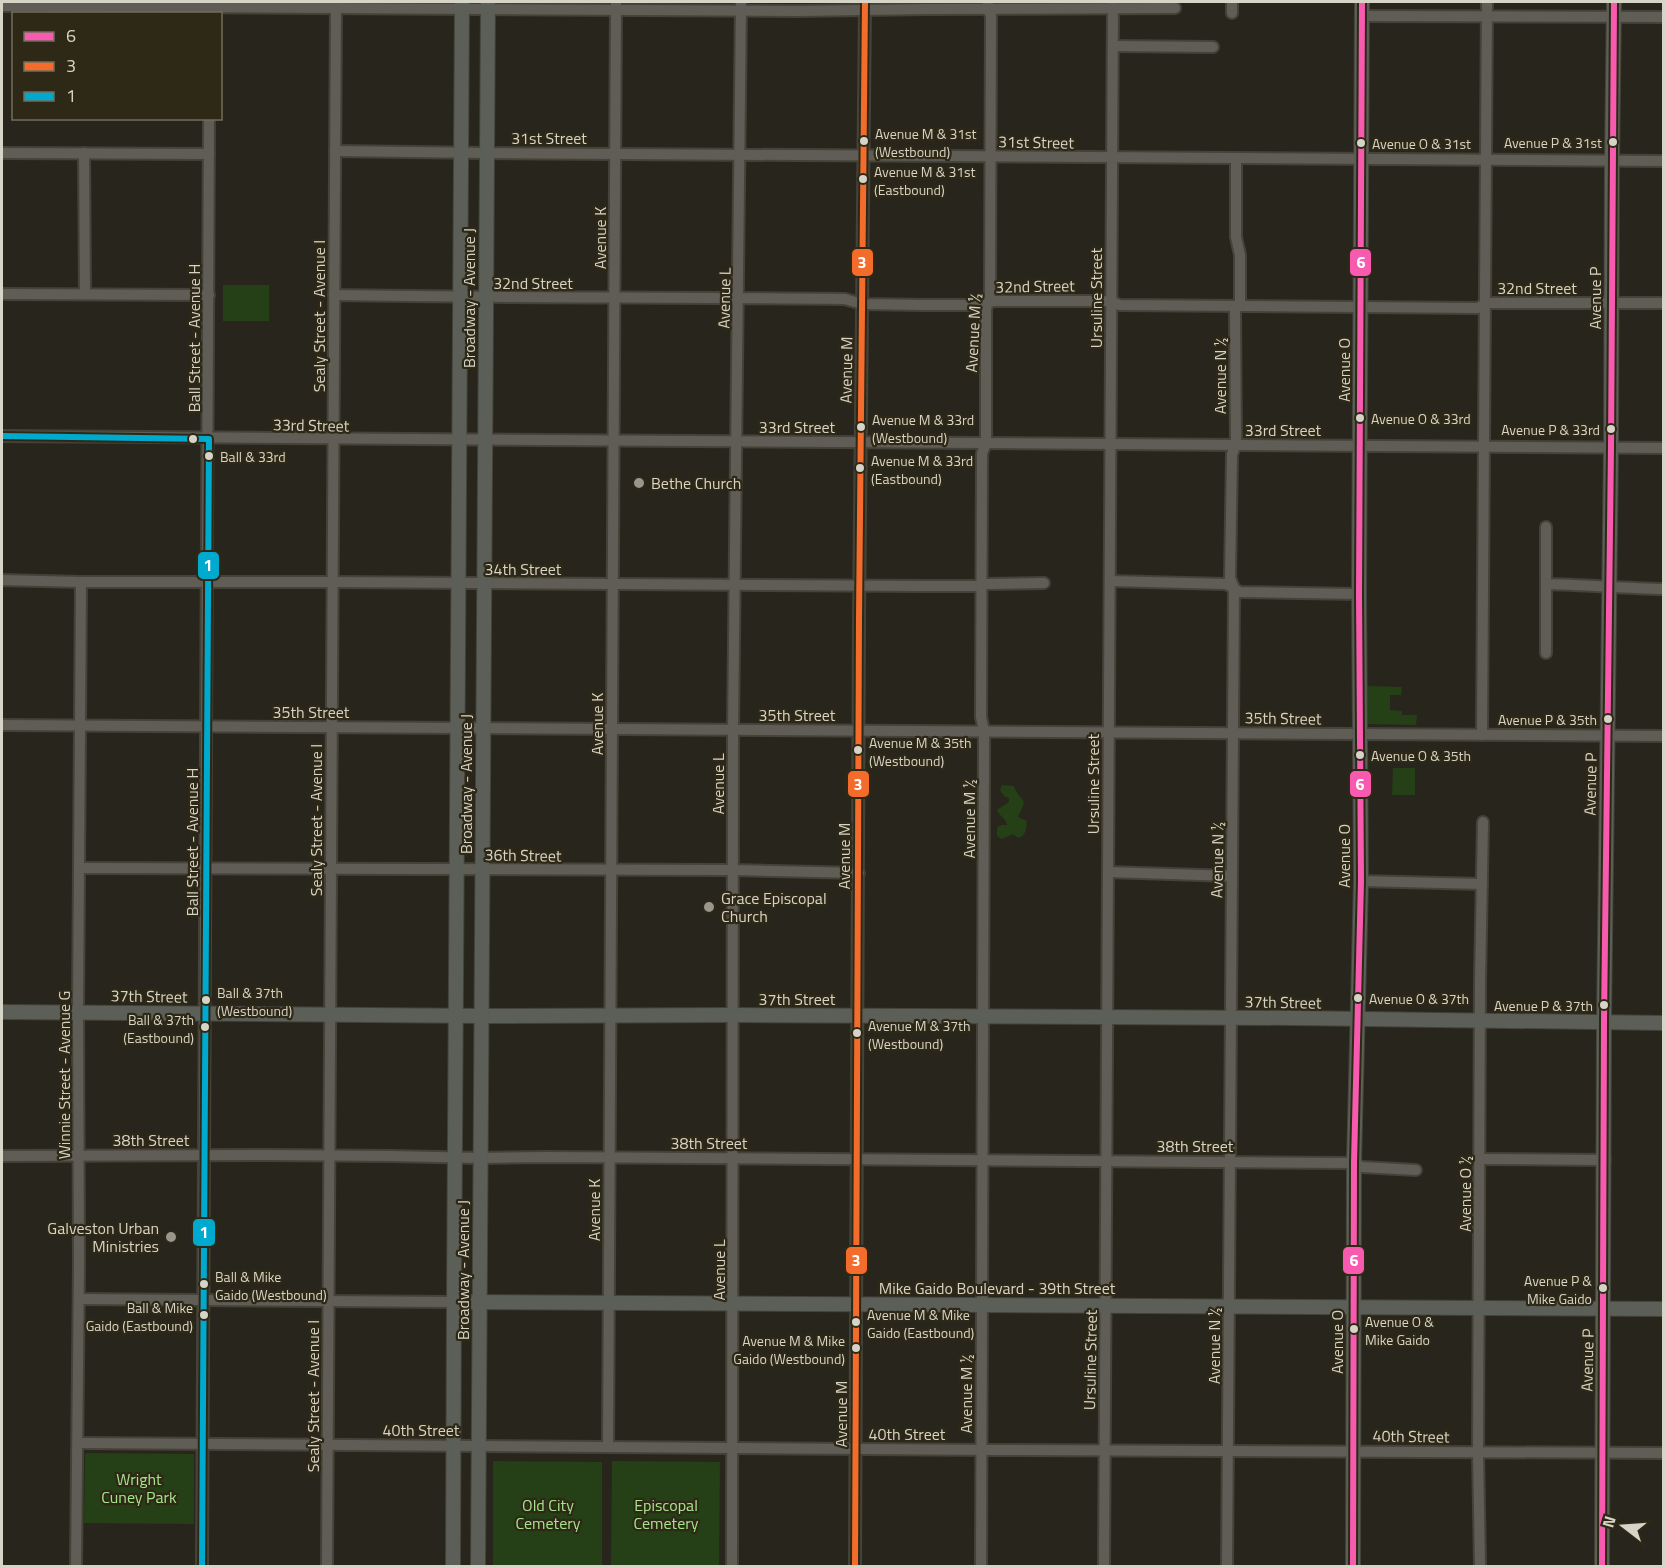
<svg xmlns="http://www.w3.org/2000/svg" width="1665" height="1568" viewBox="0 0 1665 1568" font-family="'Titillium Web',sans-serif">
<rect width="100%" height="100%" fill="#28261c"/>
<g fill="#253f17">
<rect x="223" y="285" width="46" height="36"/>
<polygon points="1367,686 1402,687 1401,695 1390,695 1390,710 1402,711 1402,715 1417,715 1416,725 1366,724"/>
<polygon points="1393,768 1415,768 1415,795 1392,795"/>
<path d="M1002 785 1014 786C1020 805 1030 793 1018 817L1025 820 1027 822C1026 829 1026 836 1018 838L1013 834 1002 839 997 836V827L1002 825H1007C1006 818 999 816 997 810L1009 802V798L1004 796 1000 790Z"/>
<polygon points="86,1453 194,1454 194,1524 84,1523 85,1455"/>
<polygon points="493,1461 602,1462 602,1566 493,1566"/>
<polygon points="612,1461 720,1462 719,1566 611,1566"/>
</g>
<g fill="none" stroke-linecap="round" stroke-linejoin="round">
<g stroke="#444239" stroke-width="14">
<g id="minor">
<polyline points="2,6 797,11 929,9 1175,8"/>
<polyline points="1232,13 1232,2"/>
<polyline points="1362,16 1664,17"/>
<polyline points="1113,46 1213,47"/>
<polyline points="335,151 487,153 1664,161"/>
<polyline points="2,153 209,154"/>
<polyline points="84,153 85,294"/>
<polyline points="2,294 209,295"/>
<path d="M334 295C505 298 675 297 845 299L862 304 924 305H980L994 301H1111L1119 305 1478 308 1486 303H1664"/>
<path d="M2 436C555 442 1110 443 1664 448"/>
<polyline points="1546,527 1546,653"/>
<polyline points="2,580 81,582 333,582 923,586 981,586 985,584 1044,583"/>
<polyline points="1110,581 1226,584 1240,592 1359,594"/>
<path d="M1546 584C1585 585 1624 588 1664 589"/>
<polyline points="2,725 1664,736"/>
<polyline points="1482,735 1487,2"/>
<polyline points="79,868 733,870 859,873"/>
<polyline points="1108,872 1231,876"/>
<polyline points="1361,881 1482,884"/>
<polyline points="2,1156 268,1155 392,1156 480,1158 546,1157 1354,1163 1362,1167 1416,1170"/>
<polyline points="1480,1159 1605,1160"/>
<polyline points="79,1299 454,1302"/>
<polyline points="78,1443 994,1450 1664,1453"/>
<polyline points="608,1447 616,2"/>
<polyline points="76,1566 79,1264 78,1011 81,582"/>
<polyline points="202,1566 209,118"/>
<polyline points="327,1566 336,2"/>
<polyline points="732,1566 733,730 741,2"/>
<polyline points="855,1566 859,617 865,2"/>
<polyline points="981,1566 984,748 984,731 981,717 982,453 986,444 986,309 990,293 991,15 987,9 988,2"/>
<polyline points="1104,1566 1113,2"/>
<polyline points="1227,1566 1234,588 1230,578 1232,454 1236,445 1235,311 1240,302 1240,255 1236,237 1236,158"/>
<polyline points="1480,1566 1478,1452 1480,981 1483,822"/>
</g>
</g>
<g stroke="#444239" stroke-width="16">
<g id="major">
<polyline points="2,1012 481,1016 733,1015 1295,1018 1664,1023"/>
<polyline points="454,1302 1664,1309"/>
<polyline points="453,1566 454,1302 462,2"/>
<polyline points="478,1566 488,2"/>
<polyline points="1353,1566 1354,1163 1361,881 1359,594 1362,2"/>
<polyline points="1602,1566 1604,1022 1611,447 1612,160 1614,2"/>
</g>
</g>
<use href="#minor" stroke="#5f5d55" stroke-width="10"/>
<use href="#major" stroke="#5b5f58" stroke-width="14"/>
<g stroke="#2e2916" stroke-width="10">
<g id="bus-1">
<polyline points="1353,1566 1354,1163 1361,881 1359,594 1362,2"/>
<polyline points="1602,1566 1604,1022 1611,447 1614,2"/>
</g>
</g>
<g stroke="#2e2916" stroke-width="10">
<polyline id="bus-2" points="855,1566 859,617 865,2"/>
</g>
<g stroke="#2e2916" stroke-width="10">
<polyline id="bus-3" points="2,436 209,439 202,1566"/>
</g>
<use href="#bus-1" stroke="#f75aaf" stroke-width="6"/>
<use href="#bus-2" stroke="#f36c2b" stroke-width="6"/>
<use href="#bus-3" stroke="#00a9ce" stroke-width="6"/>
</g>
<g fill="#d6d3c7" stroke="#2e2916" stroke-width="2">
<circle cx="864" cy="141" r="5"/>
<circle cx="1613" cy="142" r="5"/>
<circle cx="1361" cy="143" r="5"/>
<circle cx="863" cy="179" r="5"/>
<circle cx="1360" cy="418" r="5"/>
<circle cx="861" cy="427" r="5"/>
<circle cx="1611" cy="429" r="5"/>
<circle cx="193" cy="439" r="5"/>
<circle cx="209" cy="456" r="5"/>
<circle cx="860" cy="468" r="5"/>
<circle cx="1608" cy="719" r="5"/>
<circle cx="858" cy="750" r="5"/>
<circle cx="1360" cy="755" r="5"/>
<circle cx="1358" cy="998" r="5"/>
<circle cx="206" cy="1000" r="5"/>
<circle cx="1604" cy="1005" r="5"/>
<circle cx="205" cy="1027" r="5"/>
<circle cx="857" cy="1033" r="5"/>
<circle cx="204" cy="1284" r="5"/>
<circle cx="1603" cy="1288" r="5"/>
<circle cx="204" cy="1315" r="5"/>
<circle cx="856" cy="1322" r="5"/>
<circle cx="1354" cy="1329" r="5"/>
<circle cx="856" cy="1348" r="5"/>
</g>
<g fill="#99968b" stroke="#2e2916" stroke-width="2">
<circle cx="639" cy="483" r="6"/>
<circle cx="709" cy="907" r="6"/>
<circle cx="171" cy="1237" r="6"/>
</g>
<g text-anchor="middle" dominant-baseline="central" stroke-width="4.5" stroke-linejoin="round" paint-order="stroke">
<g font-size="14" fill="#d6d3c7" stroke="#2e2916" text-anchor="start">
<text x="875" y="133">Avenue M &amp; 31st<tspan x="875" dy="18">(Westbound)</tspan></text>
<text x="1602" y="142" text-anchor="end">Avenue P &amp; 31st</text>
<text x="1372" y="143">Avenue O &amp; 31st</text>
<text x="874" y="171">Avenue M &amp; 31st<tspan x="874" dy="18">(Eastbound)</tspan></text>
<text x="1371" y="418">Avenue O &amp; 33rd</text>
<text x="872" y="419">Avenue M &amp; 33rd<tspan x="872" dy="18">(Westbound)</tspan></text>
<text x="1600" y="429" text-anchor="end">Avenue P &amp; 33rd</text>
<text x="220" y="456">Ball &amp; 33rd</text>
<text x="871" y="460">Avenue M &amp; 33rd<tspan x="871" dy="18">(Eastbound)</tspan></text>
<text x="1597" y="719" text-anchor="end">Avenue P &amp; 35th</text>
<text x="869" y="742">Avenue M &amp; 35th<tspan x="869" dy="18">(Westbound)</tspan></text>
<text x="1371" y="755">Avenue O &amp; 35th</text>
<text x="217" y="992">Ball &amp; 37th<tspan x="217" dy="18">(Westbound)</tspan></text>
<text x="1369" y="998">Avenue O &amp; 37th</text>
<text x="1593" y="1005" text-anchor="end">Avenue P &amp; 37th</text>
<text x="194" y="1019" text-anchor="end">Ball &amp; 37th<tspan x="194" dy="18">(Eastbound)</tspan></text>
<text x="868" y="1025">Avenue M &amp; 37th<tspan x="868" dy="18">(Westbound)</tspan></text>
<text x="215" y="1276">Ball &amp; Mike<tspan x="215" dy="18">Gaido (Westbound)</tspan></text>
<text x="1592" y="1280" text-anchor="end">Avenue P &amp;<tspan x="1592" dy="18">Mike Gaido</tspan></text>
<text x="193" y="1307" text-anchor="end">Ball &amp; Mike<tspan x="193" dy="18">Gaido (Eastbound)</tspan></text>
<text x="867" y="1314">Avenue M &amp; Mike<tspan x="867" dy="18">Gaido (Eastbound)</tspan></text>
<text x="1365" y="1321">Avenue O &amp;<tspan x="1365" dy="18">Mike Gaido</tspan></text>
<text x="845" y="1340" text-anchor="end">Avenue M &amp; Mike<tspan x="845" dy="18">Gaido (Westbound)</tspan></text>
</g>
<g font-size="16" fill="#d6d3c7" stroke="#2e2916">
<text x="549" y="138">31st Street</text>
<text transform="translate(1036 142) rotate(1)">31st Street</text>
<text transform="translate(600 238) rotate(-90)">Avenue K</text>
<text x="533" y="283">32nd Street</text>
<text transform="translate(1035 286) rotate(-1)">32nd Street</text>
<text x="1537" y="288">32nd Street</text>
<text transform="translate(469 298) rotate(-90)">Broadway - Avenue J</text>
<text transform="translate(724 298) rotate(-89)">Avenue L</text>
<text transform="translate(1096 298) rotate(-90)">Ursuline Street</text>
<text transform="translate(1595 298) rotate(-90)">Avenue P</text>
<text transform="translate(319 316) rotate(-90)">Sealy Street - Avenue I</text>
<text transform="translate(973 333) rotate(-87)">Avenue M ½</text>
<text transform="translate(194 338) rotate(-90)">Ball Street - Avenue H</text>
<text transform="translate(846 370) rotate(-89)">Avenue M</text>
<text transform="translate(1344 370) rotate(-90)">Avenue O</text>
<text transform="translate(1220 376) rotate(-90)">Avenue N ½</text>
<text transform="translate(311 425) rotate(1)">33rd Street</text>
<text x="797" y="427">33rd Street</text>
<text x="1283" y="430">33rd Street</text>
<text x="523" y="569">34th Street</text>
<text x="311" y="712">35th Street</text>
<text x="797" y="715">35th Street</text>
<text transform="translate(1283 718) rotate(1)">35th Street</text>
<text transform="translate(597 724) rotate(-90)">Avenue K</text>
<text transform="translate(466 784) rotate(-90)">Broadway - Avenue J</text>
<text transform="translate(718 784) rotate(-90)">Avenue L</text>
<text transform="translate(1093 784) rotate(-90)">Ursuline Street</text>
<text transform="translate(1590 784) rotate(-89)">Avenue P</text>
<text transform="translate(969 819) rotate(-90)">Avenue M ½</text>
<text transform="translate(316 820) rotate(-90)">Sealy Street - Avenue I</text>
<text transform="translate(192 842) rotate(-90)">Ball Street - Avenue H</text>
<text transform="translate(523 855) rotate(1)">36th Street</text>
<text transform="translate(844 856) rotate(-90)">Avenue M</text>
<text transform="translate(1344 856) rotate(-90)">Avenue O</text>
<text transform="translate(1217 860) rotate(-89)">Avenue N ½</text>
<text transform="translate(149 996) rotate(1)">37th Street</text>
<text x="797" y="999">37th Street</text>
<text transform="translate(1283 1002) rotate(1)">37th Street</text>
<text transform="translate(64 1075) rotate(-90)">Winnie Street - Avenue G</text>
<text x="151" y="1140">38th Street</text>
<text x="709" y="1143">38th Street</text>
<text x="1195" y="1146">38th Street</text>
<text transform="translate(1465 1194) rotate(-90)">Avenue O ½</text>
<text transform="translate(594 1210) rotate(-90)">Avenue K</text>
<text transform="translate(463 1270) rotate(-90)">Broadway - Avenue J</text>
<text transform="translate(719 1270) rotate(-90)">Avenue L</text>
<text x="997" y="1288">Mike Gaido Boulevard - 39th Street</text>
<text transform="translate(1337 1342) rotate(-90)">Avenue O</text>
<text transform="translate(1214 1346) rotate(-90)">Avenue N ½</text>
<text transform="translate(1090 1360) rotate(-89)">Ursuline Street</text>
<text transform="translate(1587 1360) rotate(-89)">Avenue P</text>
<text transform="translate(966 1394) rotate(-90)">Avenue M ½</text>
<text transform="translate(313 1396) rotate(-90)">Sealy Street - Avenue I</text>
<text transform="translate(841 1414) rotate(-90)">Avenue M</text>
<text x="421" y="1430">40th Street</text>
<text x="907" y="1434">40th Street</text>
<text transform="translate(1411 1436) rotate(1)">40th Street</text>
</g>
<g font-size="16" fill="#d6d3c7" stroke="#2e2916" text-anchor="start">
<text x="651" y="483">Bethe Church</text>
<text x="721" y="898">Grace Episcopal<tspan x="721" dy="18">Church</tspan></text>
<text x="159" y="1228" text-anchor="end">Galveston Urban<tspan x="159" dy="18">Ministries</tspan></text>
</g>
<g font-size="16" fill="#a5e48a" stroke="#2e2916">
<text x="139" y="1479">Wright<tspan x="139" dy="18">Cuney Park</tspan></text>
<text x="548" y="1505">Old City<tspan x="548" dy="18">Cemetery</tspan></text>
<text x="666" y="1505">Episcopal<tspan x="666" dy="18">Cemetery</tspan></text>
</g>
</g>
<g stroke="#2e2916" stroke-width="2">
<rect x="851" y="248" width="23" height="29" rx="6" fill="#f36c2b"/>
<rect x="1349" y="248" width="23" height="29" rx="6" fill="#f75aaf"/>
<rect x="197" y="551" width="23" height="29" rx="6" fill="#00a9ce"/>
<rect x="847" y="770" width="23" height="28" rx="6" fill="#f36c2b"/>
<rect x="1349" y="770" width="23" height="28" rx="6" fill="#f75aaf"/>
<rect x="192" y="1218" width="24" height="29" rx="6" fill="#00a9ce"/>
<rect x="1342" y="1246" width="23" height="29" rx="6" fill="#f75aaf"/>
<rect x="845" y="1246" width="23" height="29" rx="6" fill="#f36c2b"/>
</g>
<g font-size="16" text-anchor="middle" font-weight="bold" fill="#fff">
<text x="862" y="268">3</text>
<text x="1361" y="268">6</text>
<text x="208" y="571">1</text>
<text x="858" y="790">3</text>
<text x="1360" y="790">6</text>
<text x="204" y="1238">1</text>
<text x="1354" y="1266">6</text>
<text x="856" y="1266">3</text>
</g>
<rect width="1665" height="1568" fill="none" stroke="#d6d3c7" stroke-width="6"/>
<rect x="12" y="12" width="210" height="108" fill="#2e2916" stroke="#716d5d" stroke-width="1.5"/>
<rect x="24" y="32" width="30" height="9" fill="#f75aaf" stroke="#716d5d" stroke-width="1.5"/>
<text x="66" y="42" font-size="18" fill="#d6d3c7">6</text>
<rect x="24" y="62" width="30" height="9" fill="#f36c2b" stroke="#716d5d" stroke-width="1.5"/>
<text x="66" y="72" font-size="18" fill="#d6d3c7">3</text>
<rect x="24" y="92" width="30" height="9" fill="#00a9ce" stroke="#716d5d" stroke-width="1.5"/>
<text x="66" y="102" font-size="18" fill="#d6d3c7">1</text>
<g transform="translate(1623 1526) rotate(287)" stroke="#2e2916" stroke-width="4.5" paint-order="stroke">
<path d="M0-4.5L10 22L0 15L-10 22Z" fill="#d6d3c7"/>
<text y="-9" font-size="16" font-weight="bold" text-anchor="middle" fill="#d6d3c7">N</text>
</g>
</svg>
